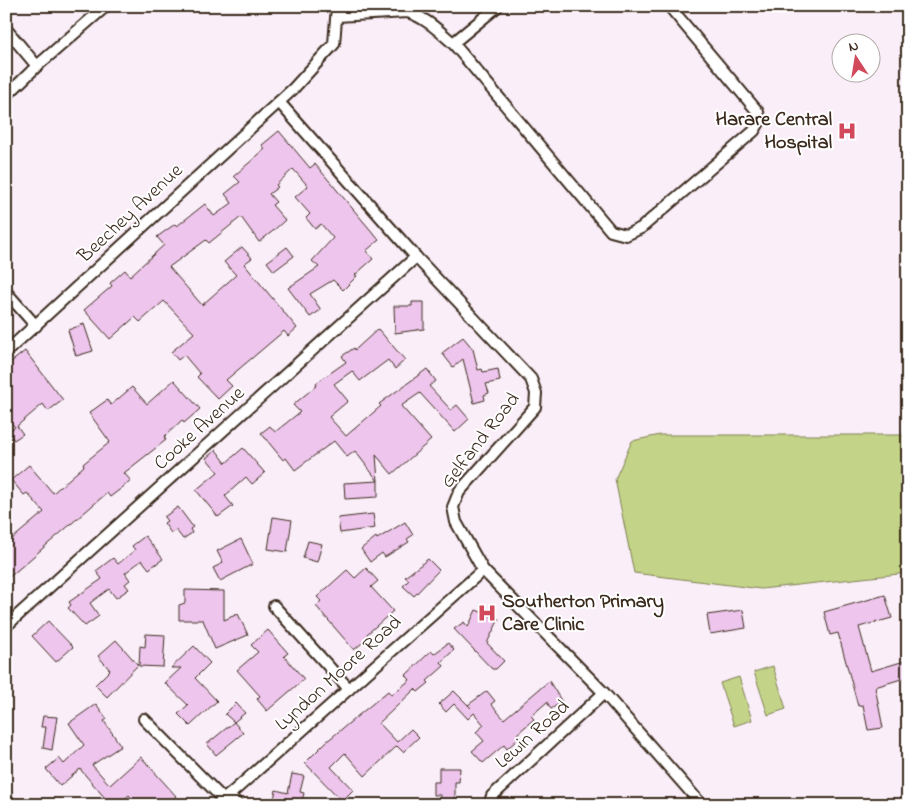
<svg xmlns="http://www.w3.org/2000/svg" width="914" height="811" viewBox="0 0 914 811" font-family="'Indie Flower',sans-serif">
<rect width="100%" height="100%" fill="#faeef9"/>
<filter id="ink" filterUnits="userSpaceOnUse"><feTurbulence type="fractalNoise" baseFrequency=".02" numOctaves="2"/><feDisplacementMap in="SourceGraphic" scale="10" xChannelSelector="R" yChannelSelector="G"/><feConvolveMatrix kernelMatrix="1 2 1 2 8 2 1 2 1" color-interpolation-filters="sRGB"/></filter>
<g filter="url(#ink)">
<g fill="#c3d488" stroke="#7f7f53">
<polygon points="660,435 908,435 908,573 761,589 634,573 615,479 632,441"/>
<polygon points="773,666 786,709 768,715 754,672"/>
<polygon points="739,677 752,720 734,726 720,683"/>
</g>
<g fill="#eec5ec" stroke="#3b2a1e">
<polygon points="279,131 310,168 315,164 379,240 366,251 373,259 355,275 357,276 343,290 333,280 310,294 321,310 310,317 288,288 319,267 312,261 333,238 321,224 315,229 306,218 310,214 295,197 308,186 293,169 276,185 278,187 269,194 276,202 272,205 285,220 273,231 259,242 241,217 209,243 206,240 169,267 202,305 236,275 224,262 242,247 252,258 244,264 297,328 288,336 284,331 226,380 232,386 218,399 197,377 200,374 184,355 178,360 171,352 194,333 164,301 140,322 135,317 110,339 84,310 112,286 110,283 125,270 130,276 164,245 157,237 175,224 177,226 205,204 214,216 232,203 225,194 240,182 234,176 265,149 262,145"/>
<polygon points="287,247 294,256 274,271 267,262"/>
<polygon points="412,302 424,302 424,329 395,333 394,306 412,306"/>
<polygon points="84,324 93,351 76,356 68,330"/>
<polygon points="378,329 405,360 395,369 388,360 360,381 352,371 334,384 348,401 329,417 346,436 381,406 379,404 427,369 436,381 429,386 451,410 457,405 469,419 455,432 420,393 401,406 431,440 392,474 376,455 378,481 355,451 347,457 334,441 295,470 286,458 283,460 261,433 270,426 275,432 300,412 293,405 317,385 316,383 346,362 342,356 354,348 355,350"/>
<polygon points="463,337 473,349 478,370 482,369 483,372 498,369 500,381 486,384 489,393 484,395 485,400 474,403 463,359 453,367 442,353"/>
<polygon points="25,351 63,400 48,411 43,404 17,426 23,434 14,440 8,432 15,427 6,417 6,366"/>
<polygon points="174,380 200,409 184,423 182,420 164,437 166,440 124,473 131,481 110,497 107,493 6,580 6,544 44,512 27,493 24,495 11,480 29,465 53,493 84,466 83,464 110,442 89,413 107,400 111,405 132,387 147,404"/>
<polygon points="243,448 265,473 252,484 246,477 225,496 233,506 218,517 196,490 218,472 206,458 216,450 226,463"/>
<polygon points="378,481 378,497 345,499 344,483"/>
<polygon points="178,507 193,527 190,529 192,533 183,539 176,530 171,533 164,523 167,521 164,517"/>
<polygon points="373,514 375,528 340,533 338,518"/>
<polygon points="273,517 292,520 287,552 268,549"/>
<polygon points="405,522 413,535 407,539 409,542 385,557 382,553 370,562 361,549 376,537 377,539"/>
<polygon points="145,536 163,559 149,569 142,560 125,573 130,580 125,584 129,589 116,598 109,589 90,603 99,616 85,626 68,608 71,605 69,602 102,579 96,571 113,558 118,564 135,550 132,546"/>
<polygon points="241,539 253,564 220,581 213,568 223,563 217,551"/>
<polygon points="308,541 322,544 317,562 303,558"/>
<polygon points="428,559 439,570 414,596 403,586 409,580 405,577"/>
<polygon points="366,568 378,581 371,587 393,611 367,634 369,637 354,650 316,606 321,601 317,597 347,570 355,578"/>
<polygon points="185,590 224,591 224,620 238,614 248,635 215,649 203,620 179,620 179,605 185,603"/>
<polygon points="885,595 892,618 859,627 871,671 908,660 908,677 875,687 883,728 868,730 863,705 858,706 838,633 830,635 824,612"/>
<polygon points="476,610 499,619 487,643 504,661 496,669 492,669 454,629 464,622 468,627"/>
<polygon points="743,610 746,628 710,634 707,615"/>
<polygon points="48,621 73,647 56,662 32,636"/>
<polygon points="268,630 288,653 284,656 304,679 267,711 257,699 260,696 237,670 258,652 251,645"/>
<polygon points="146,634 165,635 163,667 139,666 140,646 145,647"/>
<polygon points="116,640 138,665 107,697 95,685 110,670 98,656"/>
<polygon points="448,643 454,650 441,662 444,666 427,681 429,683 418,692 415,689 379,723 397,742 411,729 419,737 403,752 397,746 365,776 345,753 331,767 353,790 342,801 305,763 326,742 388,691 391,695 410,680 406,675 431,651 434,654"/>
<polygon points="194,646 210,663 195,678 217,701 190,726 178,714 188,705 165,683 181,668 171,668"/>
<polygon points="549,681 562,702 551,709 547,702 531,716 534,719 517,734 520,737 507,749 504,745 483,763 472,751 484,741 476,732 484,725 474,713 468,719 454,704 446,712 439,704 454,691 471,708 468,705 487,691 495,701 491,704 504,719"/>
<polygon points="236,703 245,713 234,722 225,714"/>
<polygon points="96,704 107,719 104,721 121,746 92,765 110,785 141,757 176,796 166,805 137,805 129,795 118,805 111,805 80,769 60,786 46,769 59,758 64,764 84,745 69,723"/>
<polygon points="43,716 57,717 52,750 43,748 46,727 41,727"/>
<polygon points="234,722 243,733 216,755 207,744"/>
<polygon points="439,768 460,768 459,782 455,782 455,801 440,801 440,795 433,795 433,782 439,782"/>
<polygon points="292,774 304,776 300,792 304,793 301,805 273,803 276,790 288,793"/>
</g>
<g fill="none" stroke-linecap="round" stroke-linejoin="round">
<g stroke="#3b2a1e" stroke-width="14">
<g id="minor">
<path d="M337 16 407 12C425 17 439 31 453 43L611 231 626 235 641 228 754 131 760 121 758 112 669 6"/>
<polyline points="6,29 37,66 106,6"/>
<polyline points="453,43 498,6"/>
<polyline points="6,96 37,66"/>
<polyline points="279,102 416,257 531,379 536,393 535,407 459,492 453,507 456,522 483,570 604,693 702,805"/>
<polyline points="6,292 36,326"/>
<polyline points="6,352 293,89 334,44 337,6"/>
<polyline points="274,606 349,689"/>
<polyline points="6,626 416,257"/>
<polyline points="144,719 224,800"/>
<polyline points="229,795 238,805"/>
<polyline points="218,805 483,570"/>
<polyline points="489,805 492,796 604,693"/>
</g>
</g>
<use href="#minor" stroke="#fff" stroke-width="10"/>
</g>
</g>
<defs>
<g id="hospital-bare" transform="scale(1.5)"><path d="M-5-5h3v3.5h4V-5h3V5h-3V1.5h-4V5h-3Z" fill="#d1495b" stroke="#fff" stroke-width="2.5" paint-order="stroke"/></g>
</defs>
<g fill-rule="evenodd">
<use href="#hospital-bare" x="847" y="131"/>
<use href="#hospital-bare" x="487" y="613"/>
</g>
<g text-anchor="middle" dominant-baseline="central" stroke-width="4" stroke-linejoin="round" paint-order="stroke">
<g font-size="20" font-weight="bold" fill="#3b2a1e" stroke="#fff" text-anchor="end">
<text x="832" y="120">Harare Central<tspan x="832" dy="23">Hospital</tspan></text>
<text x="502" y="602" text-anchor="start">Southerton Primary<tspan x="502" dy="23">Care Clinic</tspan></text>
</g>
<g font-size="20" fill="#3b2a1e" stroke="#fff">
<text transform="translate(131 214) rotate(-43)">Beechey Avenue</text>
<text transform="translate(200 429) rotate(-42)">Cooke Avenue</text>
<text transform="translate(481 441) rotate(-52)">Gelfand Road</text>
<text transform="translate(339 674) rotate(-42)">Lyndon Moore Road</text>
<text transform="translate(533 735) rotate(-42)">Lewin Road</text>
</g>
</g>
<rect width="914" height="811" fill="none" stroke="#fff" stroke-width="25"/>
<rect x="12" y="12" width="889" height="786" fill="none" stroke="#3b2a1e" stroke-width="2" filter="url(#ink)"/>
<g transform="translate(856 58) rotate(348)"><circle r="24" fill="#ffffff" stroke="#b1aaa5"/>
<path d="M0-4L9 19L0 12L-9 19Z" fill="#d1495b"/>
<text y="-8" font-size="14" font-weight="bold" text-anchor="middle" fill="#3b2a1e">N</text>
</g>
</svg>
